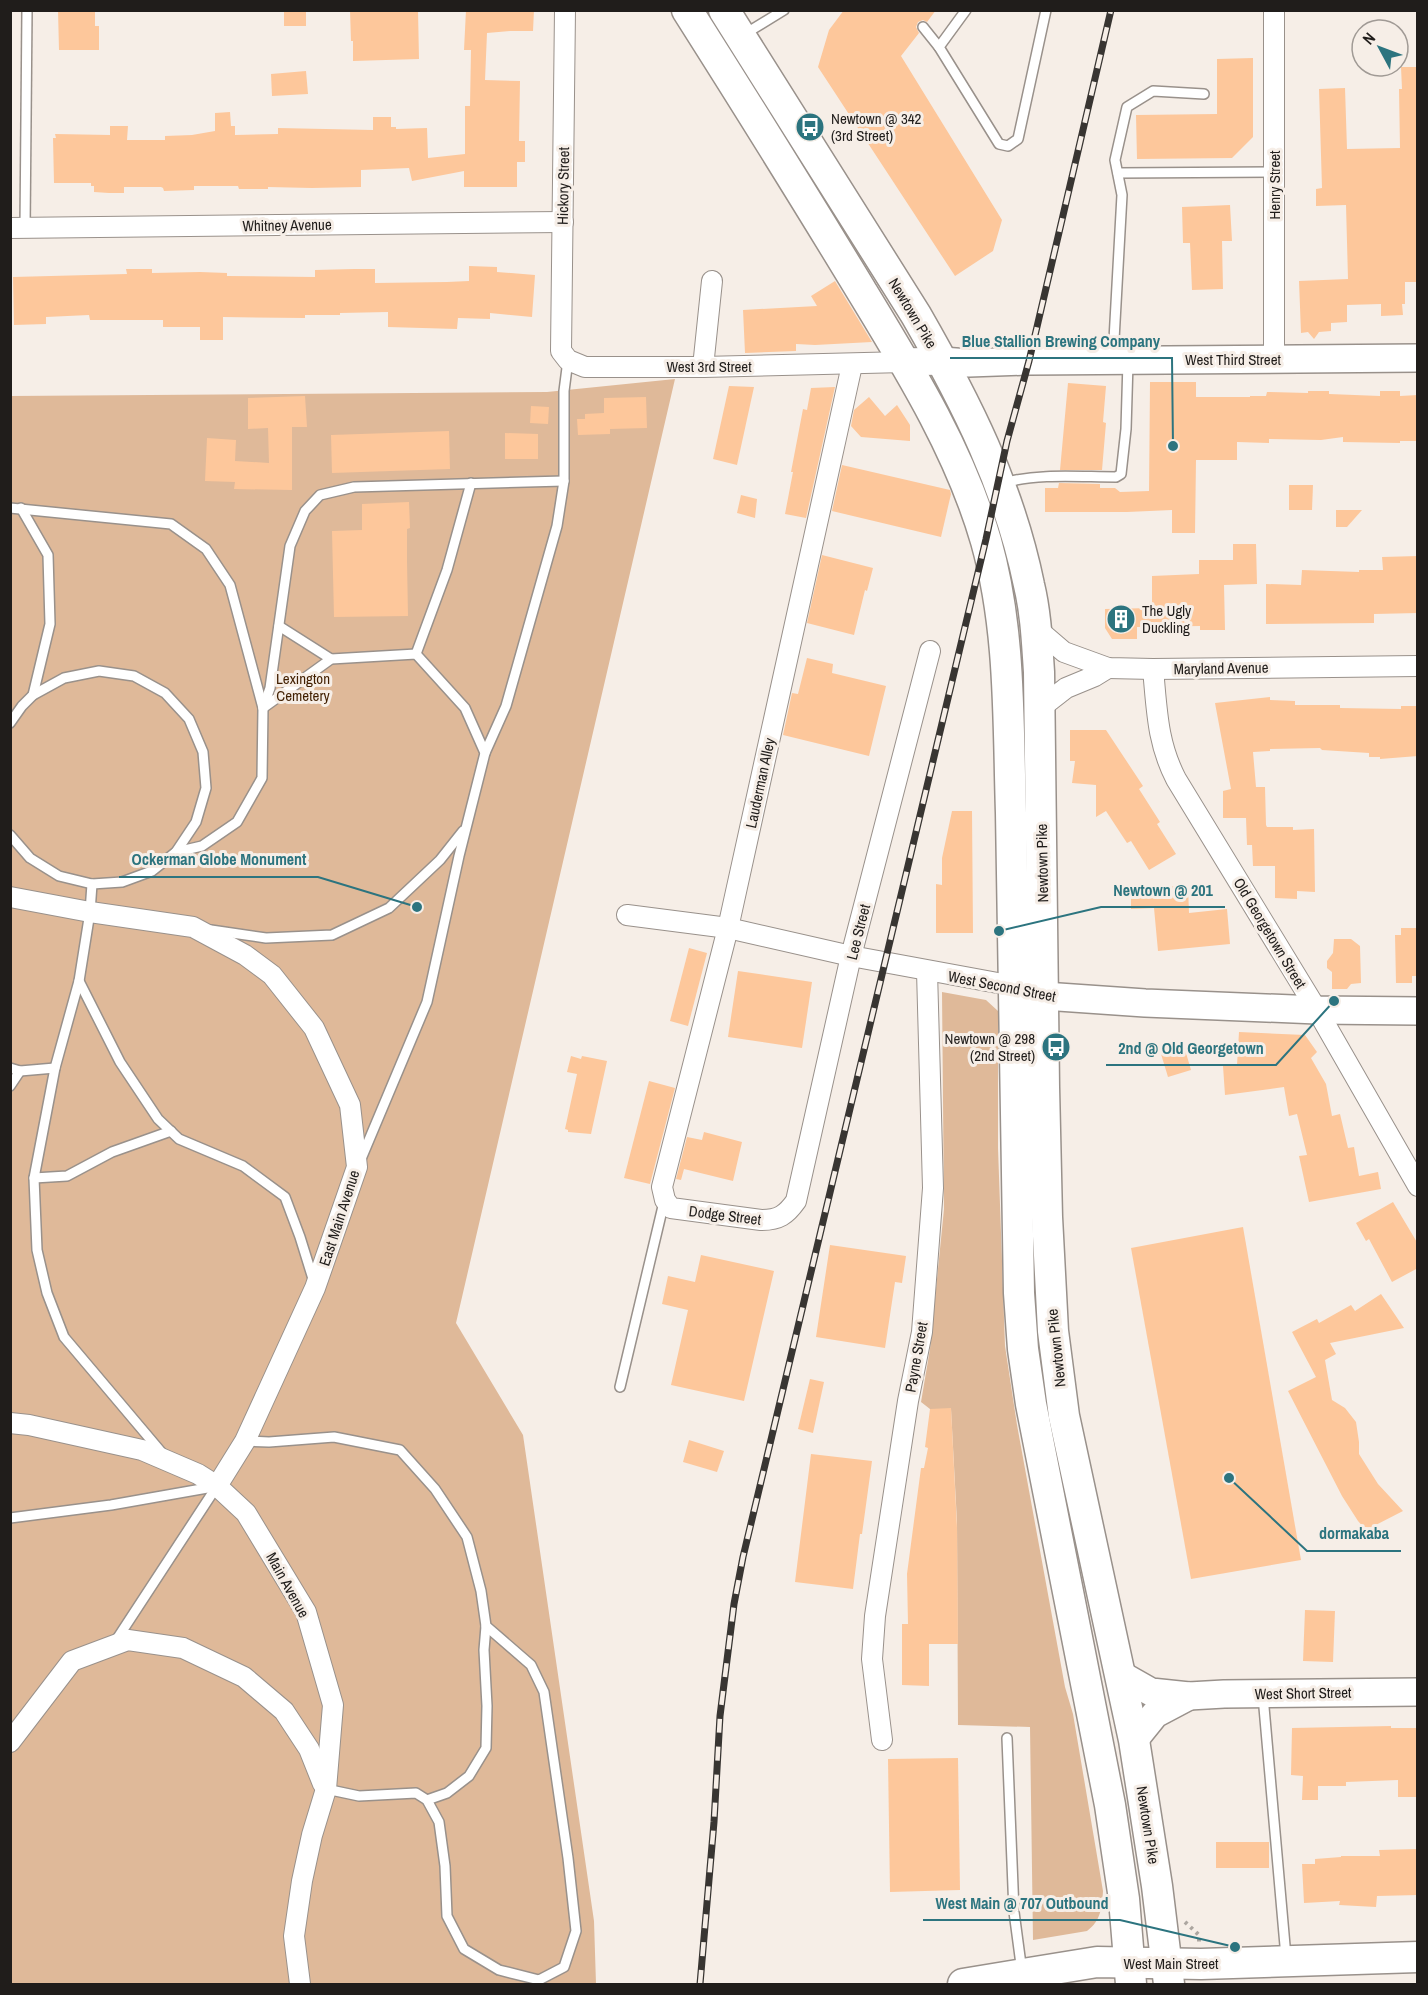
<svg xmlns="http://www.w3.org/2000/svg" width="1428" height="1995" viewBox="0 0 1428 1995" font-family="'Archivo Narrow',sans-serif">
<rect width="100%" height="100%" fill="#f6eee7"/>
<g fill="#dfb999">
<polygon points="675,379 456,1323 523,1435 594,1921 596,1984 11,1984 10,396 547,392"/>
<path d="M942 992 986 1000 998 1011V1148L1005 1346 1017 1425 1065 1687 1073 1714 1103 1891C1102 1907 1101 1921 1087 1931L1033 1940 1030 1727 958 1725 957 1522 951 1409H930L921 1402 930 1349 944 1209Z"/>
</g>
<g fill="#fdc79b">
<polygon points="58,10 95,10 95,26 99,26 99,50 59,50"/>
<rect x="284" y="10" width="22" height="16"/>
<polygon points="350,10 418,10 419,59 353,61 353,41 351,41"/>
<polygon points="466,10 534,10 533,31 510,31 487,33 485,80 520,81 519,141 525,141 525,162 517,162 517,187 464,187 464,171 412,181 409,168 361,170 361,187 312,188 268,187 268,189 239,189 238,186 194,186 194,190 164,191 163,188 161,187 124,187 124,193 109,193 94,192 94,186 91,186 91,183 54,183 53,138 56,138 55,134 110,135 110,126 128,126 127,140 165,140 165,136 192,135 215,131 215,113 230,112 231,126 235,126 235,135 278,134 278,128 373,130 373,117 391,117 391,127 396,127 396,129 427,128 428,158 465,154 465,106 470,106 471,50 464,50"/>
<polygon points="844,10 936,10 927,22 923,20 918,22 916,27 919,33 901,56 1002,220 993,251 955,276 818,67 829,30"/>
<polygon points="1253,58 1253,137 1232,158 1137,159 1136,115 1217,114 1217,59"/>
<polygon points="1401,67 1418,67 1418,282 1405,282 1405,304 1402,304 1403,315 1381,316 1381,304 1347,305 1347,322 1331,323 1331,331 1319,332 1314,339 1308,332 1301,333 1299,281 1348,279 1346,205 1316,206 1316,189 1322,188 1319,89 1345,88 1347,149 1400,148 1399,89 1402,89"/>
<polygon points="306,71 308,94 272,96 271,74"/>
<polygon points="1230,205 1232,241 1222,241 1223,289 1192,290 1190,243 1183,243 1182,207"/>
<polygon points="469,266 497,267 497,272 535,275 532,317 490,313 490,319 458,318 457,329 388,327 388,312 340,313 340,315 305,315 305,318 223,317 223,340 200,340 200,327 163,327 163,320 90,320 89,315 46,317 46,324 14,325 13,277 127,274 126,269 152,269 152,273 200,272 227,273 227,276 315,277 315,270 354,269 375,269 375,283 447,282 469,281"/>
<polygon points="835,281 872,342 815,345 796,344 796,351 745,353 743,310 817,306 811,296"/>
<polygon points="1150,382 1196,382 1196,397 1250,397 1250,396 1266,396 1267,392 1308,393 1308,391 1329,391 1329,394 1380,396 1380,391 1400,391 1400,396 1418,395 1418,441 1400,441 1400,443 1343,442 1343,437 1321,440 1269,439 1269,443 1237,442 1237,460 1196,460 1195,533 1172,533 1172,510 1127,512 1045,512 1045,488 1058,488 1059,483 1100,484 1100,488 1115,488 1120,492 1149,491"/>
<polygon points="1068,383 1106,386 1103,422 1106,423 1102,470 1060,470"/>
<polygon points="729,386 754,387 737,465 713,459"/>
<polygon points="835,387 806,518 785,514 793,472 791,472 803,409 807,410 811,388"/>
<polygon points="305,396 307,427 292,427 292,490 234,489 235,482 205,481 207,438 236,440 235,461 269,463 268,428 248,429 248,398"/>
<polygon points="646,397 647,428 610,429 610,434 578,435 577,419 585,419 585,414 604,413 604,398"/>
<polygon points="869,397 885,416 897,405 910,425 910,441 861,437 851,426 854,410"/>
<polygon points="531,406 549,407 548,424 530,423"/>
<polygon points="449,431 450,469 332,473 331,435"/>
<polygon points="505,433 538,434 538,459 505,459"/>
<polygon points="842,465 950,490 951,494 941,537 832,511"/>
<polygon points="1289,485 1313,485 1312,510 1289,510"/>
<polygon points="741,495 757,499 755,518 737,513"/>
<polygon points="409,502 410,528 407,529 407,561 408,616 334,617 332,531 362,530 362,504"/>
<polygon points="1336,510 1362,510 1347,527 1336,527"/>
<polygon points="1233,544 1256,544 1257,584 1224,585 1225,630 1200,630 1200,626 1137,627 1137,639 1112,639 1105,628 1105,609 1152,608 1152,576 1199,574 1199,560 1233,560"/>
<polygon points="822,555 873,568 867,591 865,590 854,635 807,623"/>
<polygon points="1418,556 1418,613 1374,614 1374,623 1266,624 1266,584 1301,585 1302,570 1359,572 1359,570 1383,570 1382,557"/>
<polygon points="807,658 833,664 832,673 886,686 869,756 783,735 792,693 798,694"/>
<polygon points="1270,697 1270,700 1295,701 1295,705 1340,705 1340,708 1401,709 1401,706 1418,706 1418,756 1380,759 1380,757 1369,757 1369,753 1322,750 1320,748 1270,749 1270,751 1253,752 1256,787 1265,787 1266,825 1267,827 1293,827 1293,830 1314,829 1315,892 1297,891 1297,899 1275,898 1275,866 1253,866 1252,845 1247,845 1246,818 1223,818 1223,791 1231,789 1215,703"/>
<polygon points="1070,730 1106,730 1143,786 1139,789 1160,822 1157,824 1176,854 1149,870 1131,841 1127,843 1106,811 1096,817 1096,785 1072,783 1075,761 1070,761"/>
<polygon points="952,811 972,811 973,933 936,933 936,884 942,885 942,858"/>
<polygon points="1188,886 1189,913 1227,909 1230,944 1158,951 1154,908 1131,909 1131,888"/>
<polygon points="1401,928 1418,928 1418,976 1412,976 1412,983 1396,983 1395,935 1401,935"/>
<polygon points="1334,939 1351,939 1360,946 1361,983 1351,984 1347,989 1332,989 1332,972 1327,968 1327,961 1333,953"/>
<polygon points="689,948 707,953 688,1026 670,1021"/>
<polygon points="738,971 812,982 802,1048 728,1037"/>
<polygon points="1239,1032 1305,1035 1317,1052 1311,1058 1326,1084 1332,1116 1340,1114 1348,1148 1354,1147 1359,1176 1378,1172 1381,1189 1309,1202 1299,1156 1307,1155 1297,1114 1289,1116 1284,1087 1225,1095 1223,1066 1237,1065"/>
<polygon points="1184,1046 1191,1070 1168,1077 1161,1054"/>
<polygon points="571,1056 581,1059 582,1056 607,1061 591,1134 568,1132 568,1130 565,1129 577,1074 567,1072"/>
<polygon points="649,1081 675,1088 650,1184 624,1178"/>
<polygon points="704,1132 742,1142 733,1181 684,1169 681,1180 676,1179 687,1137 702,1140"/>
<polygon points="1393,1202 1418,1244 1418,1268 1392,1282 1369,1239 1366,1241 1356,1223"/>
<polygon points="1243,1227 1301,1560 1191,1579 1131,1248"/>
<polygon points="830,1245 906,1256 902,1283 895,1282 885,1348 816,1337"/>
<polygon points="701,1255 774,1271 744,1401 671,1385 688,1310 662,1304 668,1276 695,1282"/>
<polygon points="1381,1294 1404,1328 1330,1343 1336,1354 1325,1360 1332,1400 1345,1408 1356,1422 1359,1442 1359,1454 1378,1484 1403,1511 1366,1530 1358,1521 1342,1496 1288,1391 1316,1377 1292,1332 1317,1319 1319,1323 1351,1305 1355,1311"/>
<polygon points="810,1379 824,1382 813,1433 798,1429"/>
<polygon points="951,1408 957,1527 958,1644 929,1644 929,1686 902,1685 902,1624 908,1624 907,1574 921,1468 924,1468 928,1448 925,1447 930,1409"/>
<polygon points="689,1440 724,1451 717,1472 683,1462"/>
<polygon points="811,1454 872,1461 862,1534 860,1534 853,1589 795,1582"/>
<polygon points="1305,1610 1335,1611 1333,1662 1303,1661"/>
<polygon points="1391,1726 1391,1728 1418,1728 1418,1797 1398,1797 1398,1780 1346,1782 1346,1786 1318,1786 1318,1800 1302,1800 1303,1776 1291,1775 1292,1728"/>
<polygon points="958,1758 960,1890 890,1892 888,1759"/>
<rect x="1216" y="1842" width="53" height="26"/>
<polygon points="1418,1849 1418,1895 1377,1896 1376,1907 1339,1905 1340,1901 1304,1903 1302,1864 1315,1864 1315,1859 1341,1857 1341,1856 1380,1856 1379,1850"/>
</g>
<g fill="none" stroke-linecap="round" stroke-linejoin="round">
<g stroke="#99918b" stroke-width="12">
<g id="lane">
<polyline points="966,10 939,47 999,144 1008,146 1018,139 1046,10"/>
<polyline points="923,27 939,47"/>
<polyline points="743,35 784,10"/>
<polyline points="1118,173 1274,172"/>
<polyline points="25,228 27,10"/>
<polyline points="1113,358 1122,195 1115,160 1127,107 1153,91 1204,94"/>
<path d="M1003 483C1039 473 1079 477 1116 477L1121 474 1126 429 1128 362"/>
<polyline points="10,508 171,524 206,549 230,585 263,708 262,778 237,822 202,846 176,852"/>
<polyline points="21,508 48,555 50,624 33,695"/>
<polyline points="279,626 331,659"/>
<polyline points="416,654 447,570 471,483"/>
<polyline points="263,708 331,659 416,654 465,708 485,753 459,856 427,1002 361,1159"/>
<polyline points="263,708 270,688 290,546 305,511 320,495 354,487 564,481"/>
<polyline points="10,723 22,706 33,695 64,678 99,671 134,676 165,693 189,719 203,752 206,788 196,822 176,852 152,871 122,882 92,884 59,876 30,858 10,835"/>
<polyline points="485,753 506,706 557,526 564,481 564,391 568,360"/>
<polyline points="92,884 90,912 79,981 55,1068 34,1178 37,1250 47,1293 64,1337 162,1453"/>
<polyline points="211,930 266,938 332,935 389,908 440,860 463,831"/>
<polyline points="79,981 120,1062 158,1119 179,1139 243,1166 285,1197 300,1237 314,1282"/>
<polyline points="10,1068 20,1071 55,1068"/>
<polyline points="10,1086 20,1071"/>
<polyline points="34,1178 67,1176 112,1152 171,1131"/>
<polyline points="620,1387 664,1202"/>
<polyline points="245,1441 269,1442 334,1437 400,1450 435,1489 467,1537 481,1591 486,1626 531,1665 544,1692 568,1858 576,1931 564,1967 539,1980 499,1970 464,1949 447,1916 445,1866 439,1822 427,1800 416,1793 359,1796 326,1789"/>
<polyline points="10,1518 111,1505 213,1487"/>
<polyline points="115,1642 217,1486"/>
<polyline points="1263,1696 1286,1957"/>
<polyline points="1007,1738 1014,1912 1022,1972"/>
<polyline points="427,1800 447,1793 469,1776 486,1748 487,1706 484,1650 486,1626"/>
</g>
</g>
<g stroke="#99918b" stroke-width="22">
<g id="street">
<polyline points="565,10 561,351 568,360 585,367 703,367 905,362"/>
<polyline points="10,228 563,222"/>
<polyline points="1274,359 1274,10"/>
<path d="M852 365 728 928 662 1187 665 1200 671 1208 761 1220C779 1220 786 1215 796 1201L851 956 930 651"/>
<polyline points="703,367 712,281"/>
<polyline points="1036,628 1064,652 1108,668 1153,669 1418,666"/>
<path d="M1153 669C1157 710 1157 742 1176 779L1317 1010 1418 1186"/>
<polyline points="1039,709 1066,688 1095,676 1108,668"/>
<polyline points="10,897 90,912 193,927 245,955 272,975 314,1028 350,1105 357,1167 315,1288 245,1441 217,1486"/>
<polyline points="627,915 728,928 851,956 1014,986"/>
<polyline points="10,1423 29,1425 142,1450 198,1474 217,1486 246,1513 306,1612 333,1705 326,1789 312,1835 302,1881 294,1936 300,1984"/>
<polyline points="882,1740 872,1659 875,1616 908,1401 922,1332 933,1188 927,971"/>
<polyline points="10,1742 72,1661 128,1640 183,1648 244,1677 284,1711 309,1749 323,1784"/>
</g>
</g>
<g stroke="#99918b" stroke-width="30">
<g id="secondary">
<polyline points="905,362 942,361 969,363 1029,361 1418,358"/>
<polyline points="1023,989 1044,996 1145,1003 1317,1010 1418,1011"/>
<polyline points="1121,1675 1151,1692 1189,1696 1224,1694 1418,1692"/>
<polyline points="1134,1740 1155,1714 1189,1696"/>
</g>
</g>
<g stroke="#99918b" stroke-width="33">
<g id="primary">
<path d="M687 10C746 103 804 196 861 290 909 369 960 451 986 541 1011 629 1008 722 1011 813 1015 973 1015 1133 1019 1293L1023 1349 1031 1404 1110 1805 1124 1899 1131 1984"/>
<path d="M724 10 916 315C966 402 1009 487 1029 585 1036 614 1037 643 1039 672L1044 1087 1047 1217 1053 1331 1064 1416 1134 1740 1157 1886 1169 1984"/>
<polyline points="963,1984 1097,1962 1201,1964 1418,1957"/>
</g>
</g>
<polyline stroke="#aca6a0" stroke-width="4" stroke-dasharray="3 4.5" stroke-linecap="butt" points="1185,1922 1199,1935 1199,1942"/>
<use href="#lane" stroke="#fff" stroke-width="9"/>
<use href="#street" stroke="#fff" stroke-width="20"/>
<use href="#secondary" stroke="#fff" stroke-width="27"/>
<use href="#primary" stroke="#fff" stroke-width="30"/>
<g stroke="#383532" stroke-width="7">
<polyline id="rail" points="700,1984 714,1822 720,1716 734,1604 743,1557 986,539 1007,441 1029,361 1111,10"/>
</g>
<use href="#rail" stroke="#f6eee7" stroke-width="4.5" stroke-dasharray="14" stroke-linecap="butt"/>
</g>
<defs>
<g id="bus-disc" transform="scale(1.5)"><circle r="9.5" fill="#2c747f" stroke="#f6eee7"/><path d="M-5-6H5V4H4V6H2V4H-2V6H-4V4H-5ZM-3.5-4V0h7V-4ZM-3.5 1.2v1.5H-2V1.2ZM2 1.2v1.5H3.5V1.2Z" fill="#fff"/></g>
<g id="building-disc" transform="scale(1.5)"><circle r="9.5" fill="#2c747f" stroke="#f6eee7"/><path d="M-4-6H4V6H1V3H-1V6H-4ZM-2.5-4.3h1.7v1.8h-1.7ZM.8-4.3h1.7v1.8H.8ZM-2.5-1h1.7V.8h-1.7ZM.8-1h1.7V.8H.8Z" fill="#fff"/></g>
</defs>
<g fill-rule="evenodd">
<use href="#bus-disc" x="810" y="127"/>
<use href="#building-disc" x="1121" y="619"/>
<use href="#bus-disc" x="1056" y="1047"/>
</g>
<g text-anchor="middle" dominant-baseline="central" stroke-width="6" stroke-linejoin="round" paint-order="stroke">
<g font-size="15" fill="#201d1b" stroke="#f6eee7" text-anchor="start">
<text x="831" y="118">Newtown @ 342<tspan x="831" dy="17">(3rd Street)</tspan></text>
<text x="1142" y="610">The Ugly<tspan x="1142" dy="17">Duckling</tspan></text>
<text x="1035" y="1038" text-anchor="end">Newtown @ 298<tspan x="1035" dy="17">(2nd Street)</tspan></text>
</g>
<g font-size="15" fill="#201d1b" stroke="#f6eee7">
<text transform="translate(1274 185) rotate(-90)">Henry Street</text>
<text transform="translate(563 186) rotate(-89)">Hickory Street</text>
<text transform="translate(287 225) rotate(-1)">Whitney Avenue</text>
<text transform="translate(913 313) rotate(59)">Newtown Pike</text>
<text x="1233" y="359">West Third Street</text>
<text x="709" y="366">West 3rd Street</text>
<text transform="translate(1221 668) rotate(-1)">Maryland Avenue</text>
<text transform="translate(760 783) rotate(-78)">Lauderman Alley</text>
<text transform="translate(1042 863) rotate(-91)">Newtown Pike</text>
<text transform="translate(858 932) rotate(-76)">Lee Street</text>
<text transform="translate(1270 933) rotate(59)">Old Georgetown Street</text>
<text transform="translate(1002 986) rotate(11)">West Second Street</text>
<text transform="translate(725 1215) rotate(7)">Dodge Street</text>
<text transform="translate(339 1218) rotate(-72)">East Main Avenue</text>
<text transform="translate(1056 1348) rotate(-96)">Newtown Pike</text>
<text transform="translate(916 1357) rotate(-80)">Payne Street</text>
<text transform="translate(288 1585) rotate(61)">Main Avenue</text>
<text transform="translate(1303 1693) rotate(-1)">West Short Street</text>
<text transform="translate(1148 1825) rotate(81)">Newtown Pike</text>
<text x="1171" y="1963">West Main Street</text>
</g>
<g font-size="15" fill="#411f00" stroke="#f6eee7">
<text x="303" y="678">Lexington<tspan x="303" dy="17">Cemetery</tspan></text>
</g>
</g>
<path fill="none" stroke="#2c747f" stroke-width="2" d="M1173 446L1172 358H950M417 907L318 877H119M999 931L1101 907H1225M1334 1001L1276 1065H1106M1229 1478L1307 1551H1401M1235 1947L1120 1920H923"/>
<g fill="#2c747f" stroke="#f6eee7" stroke-width="2">
<circle cx="1173" cy="446" r="6"/>
<circle cx="417" cy="907" r="6"/>
<circle cx="999" cy="931" r="6"/>
<circle cx="1334" cy="1001" r="6"/>
<circle cx="1229" cy="1478" r="6"/>
<circle cx="1235" cy="1947" r="6"/>
</g>
<g font-size="16" text-anchor="middle" font-weight="bold" fill="#2c747f" stroke="#f6eee7" stroke-width="6" stroke-linejoin="round" paint-order="stroke">
<text x="1061" y="347">Blue Stallion Brewing Company</text>
<text x="219" y="865">Ockerman Globe Monument</text>
<text x="1163" y="896">Newtown @ 201</text>
<text x="1191" y="1054">2nd @ Old Georgetown</text>
<text x="1354" y="1539">dormakaba</text>
<text x="1022" y="1909">West Main @ 707 Outbound</text>
</g>
<rect width="1428" height="1995" fill="none" stroke="#201d1b" stroke-width="24"/>
<g transform="translate(1380 48) rotate(311)"><circle r="28" fill="#f6eee7" stroke="#a09a95" stroke-width="1.5"/>
<path d="M0-4.5L10 22L0 15L-10 22Z" fill="#2c747f"/>
<text y="-9" font-size="16" font-weight="bold" text-anchor="middle" fill="#201d1b">N</text>
</g>
</svg>
